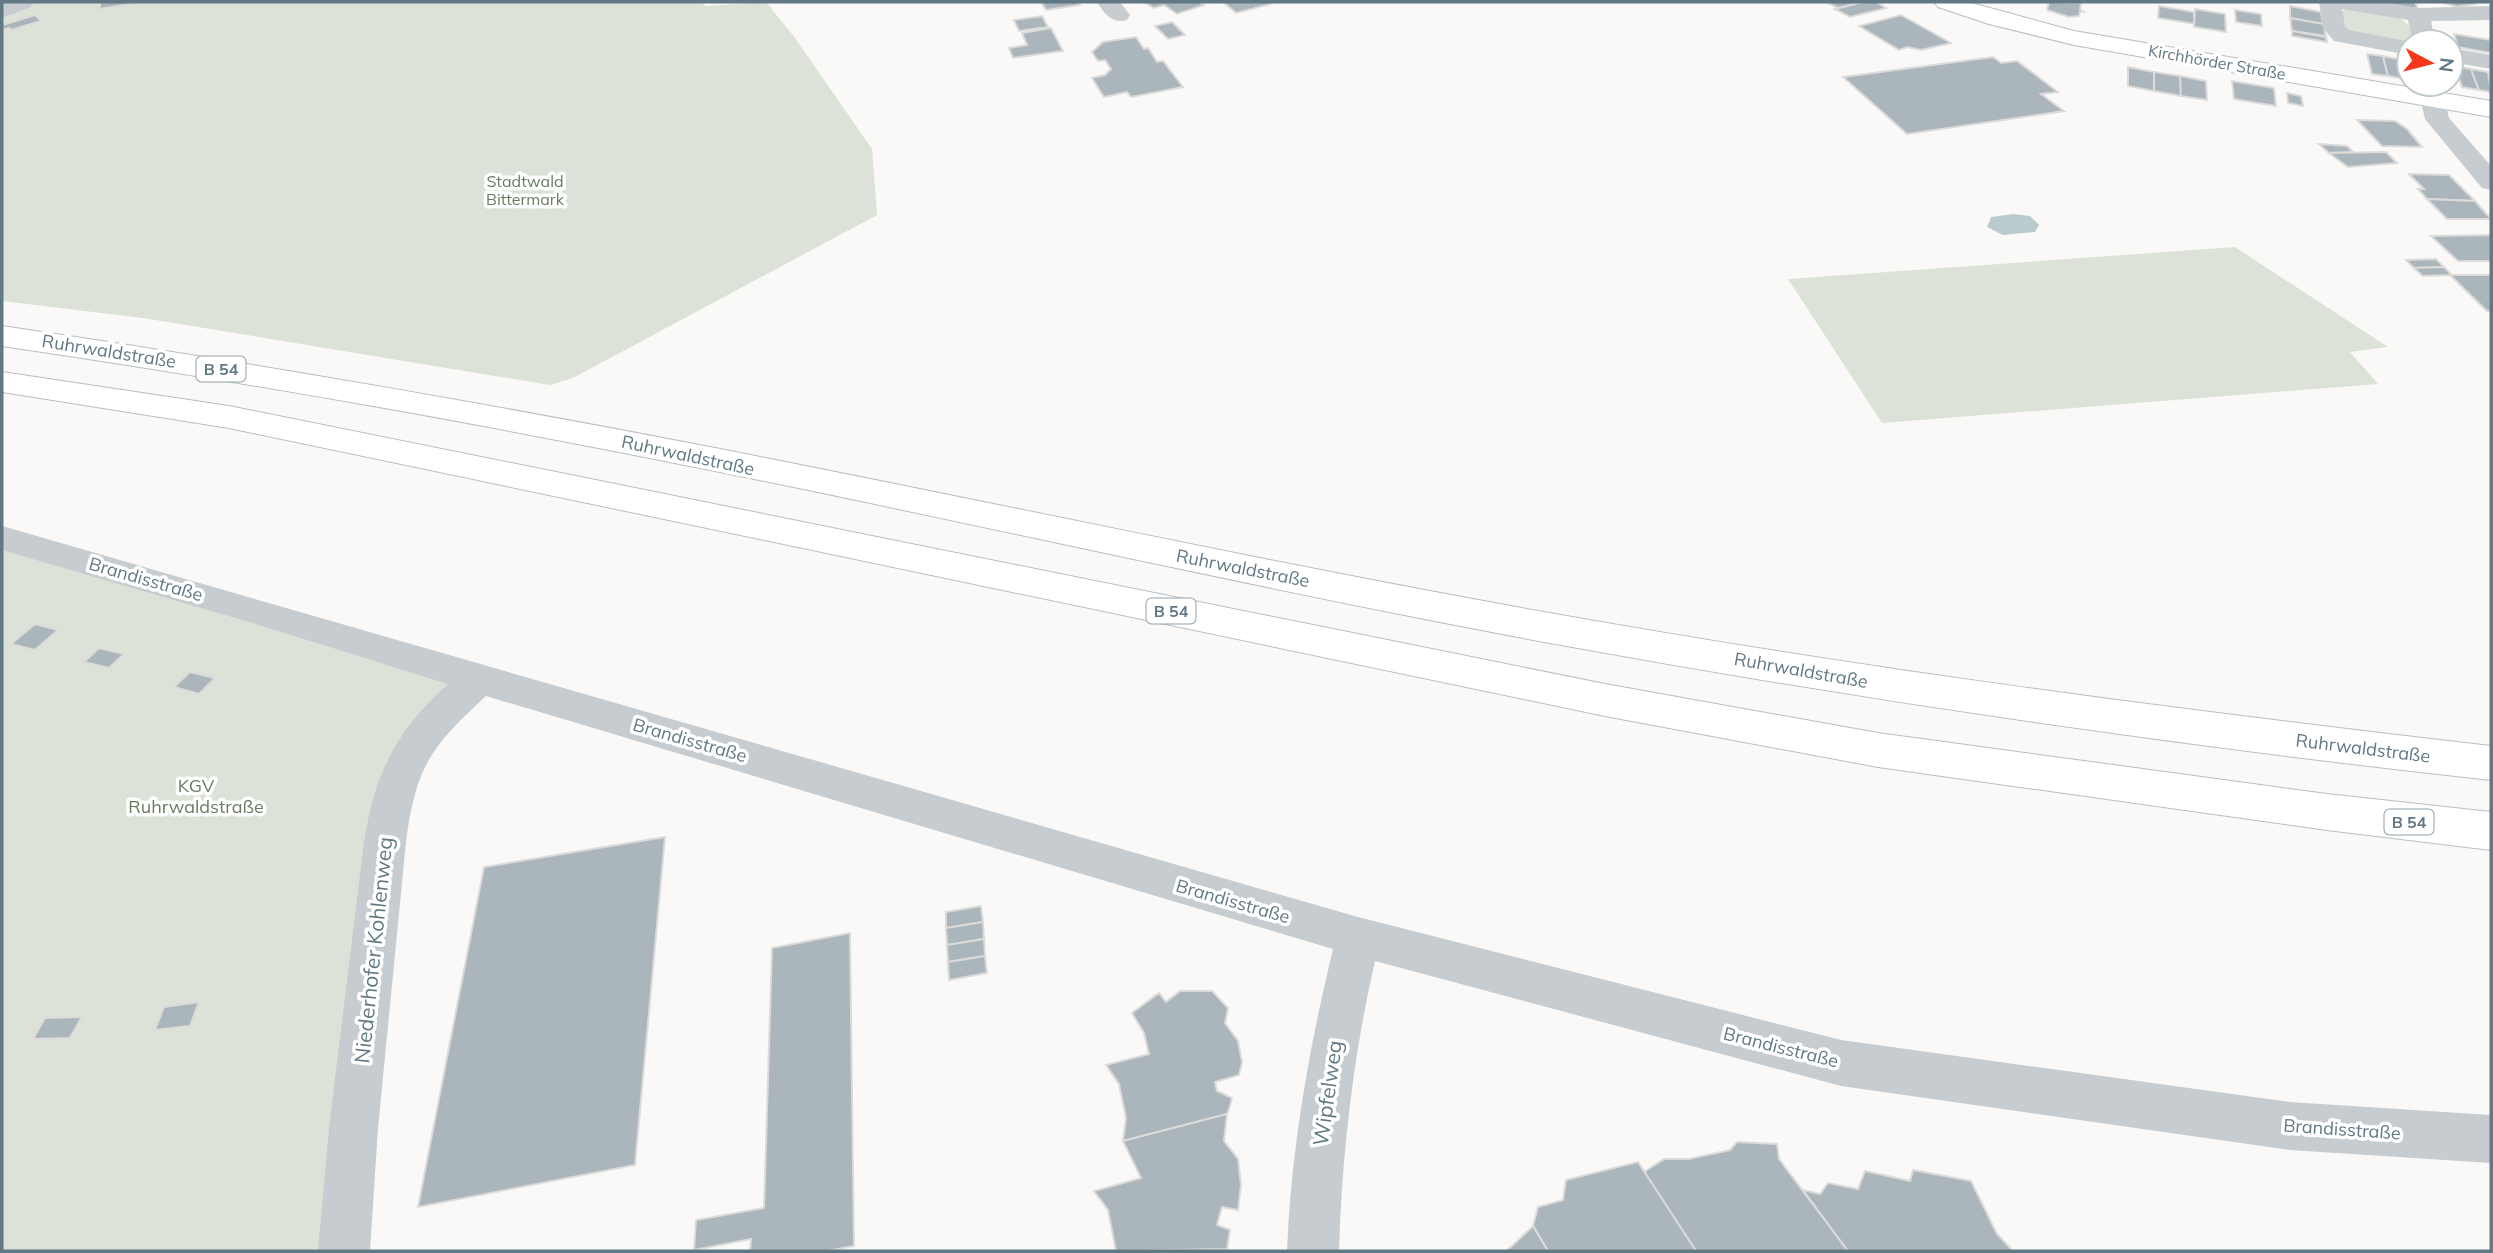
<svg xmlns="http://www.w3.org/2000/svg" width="2493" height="1253" viewBox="0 0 2493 1253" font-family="Mulish,sans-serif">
<rect width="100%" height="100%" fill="#faf9f7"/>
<g fill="#dce2d8">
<polygon points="28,2 702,2 706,6 766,2 795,38 872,149 877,215 573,378 550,385 143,318 2,301 2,13"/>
<polygon points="2346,9 2400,18 2410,26 2413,39 2408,41 2348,30 2342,26 2342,11"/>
<polygon points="2235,247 2388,347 2350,352 2378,384 1882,423 1788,279"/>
<polygon points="2,538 258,611 479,679 406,759 345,1217 344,1251 2,1251"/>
</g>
<polygon fill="#bbcbcd" points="2013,214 2030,216 2039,225 2035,232 2003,235 1987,227 1991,217"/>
<g fill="#abb6bc" stroke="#dcdbd9" stroke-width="2">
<polygon points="101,2 144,2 99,9"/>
<polygon points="1041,2 1078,2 1080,5 1046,10"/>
<polygon points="1144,2 1199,2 1204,5 1177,14 1164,5 1154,8"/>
<polygon points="1223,2 1268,2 1271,4 1236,13"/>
<polygon points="1826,2 1863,2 1838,8"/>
<polygon points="1863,2 1876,2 1886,8 1850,17 1835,9"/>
<polygon points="2049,2 2081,3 2080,10 2085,12 2080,11 2079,16 2069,17 2047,10"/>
<polygon points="2379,2 2415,2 2418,9 2380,3"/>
<polygon points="2441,2 2471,2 2475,4 2457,7"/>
<polygon points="2159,6 2194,12 2195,24 2158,18"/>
<polygon points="2290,6 2321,12 2323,24 2290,18"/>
<polygon points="2195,9 2225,14 2226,32 2194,27"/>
<polygon points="2235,10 2261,14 2262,26 2236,22"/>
<polygon points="35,15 41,21 11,30 9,28 2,30 2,25"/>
<polygon points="1901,15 1951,43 1921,50 1908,47 1899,50 1859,26"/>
<polygon points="1042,16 1048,27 1019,31 1014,20"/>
<polygon points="2290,18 2323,24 2326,36 2292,31"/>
<polygon points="1172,22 1185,35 1168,39 1155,26"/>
<polygon points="1051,28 1063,51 1013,58 1009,48 1027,45 1022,33"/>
<polygon points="2292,31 2326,37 2327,42 2292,36"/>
<polygon points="2454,34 2491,40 2491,53 2458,47"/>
<polygon points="1136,37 1144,49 1148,48 1157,62 1163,61 1183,87 1131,97 1127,92 1104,97 1092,78 1105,75 1111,69 1105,60 1098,61 1092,52 1103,42"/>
<polygon points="2367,54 2383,56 2388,76 2372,74"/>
<polygon points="2383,56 2398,59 2404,79 2388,76"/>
<polygon points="1993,57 2001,63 2017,61 2058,92 2041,94 2064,111 1907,134 1843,77"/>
<polygon points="2455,66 2471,69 2479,90 2462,87"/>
<polygon points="2128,67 2154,72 2154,91 2128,86"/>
<polygon points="2471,69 2488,72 2491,92 2479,90"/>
<polygon points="2154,72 2180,76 2181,96 2154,91"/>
<polygon points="2180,76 2206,81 2207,100 2181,96"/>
<polygon points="2232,81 2274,88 2276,106 2234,99"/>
<polygon points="2287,93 2301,96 2303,106 2288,103"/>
<polygon points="2357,120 2395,121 2407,129 2422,147 2382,146"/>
<polygon points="2319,144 2347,146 2353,152 2329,153"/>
<polygon points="2386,152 2397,163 2348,167 2329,153"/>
<polygon points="2409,174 2449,175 2475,201 2427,199 2418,189 2424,189"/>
<polygon points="2427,199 2475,201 2491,219 2447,219"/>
<polygon points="2491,235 2491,261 2458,261 2431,236"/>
<polygon points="2436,259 2444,267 2414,268 2406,260"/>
<polygon points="2444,267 2452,275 2423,276 2414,268"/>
<polygon points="2450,275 2491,275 2491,311 2487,311"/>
<polygon points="35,624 58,630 35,650 11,644"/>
<polygon points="99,648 124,654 109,668 84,662"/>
<polygon points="190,672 215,678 199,694 174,687"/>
<polygon points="665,837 635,1165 418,1207 484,867"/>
<polygon points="981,906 983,922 946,928 946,912"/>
<polygon points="983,922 984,939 947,945 946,928"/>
<polygon points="850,933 854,1246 827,1251 750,1251 751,1239 694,1250 696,1220 764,1208 772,948"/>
<polygon points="984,939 985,956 948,962 947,945"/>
<polygon points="985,956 987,973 949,980 948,962"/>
<polygon points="1180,991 1212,991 1228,1008 1225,1023 1238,1041 1242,1062 1239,1075 1215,1082 1217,1091 1232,1098 1230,1106 1227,1114 1123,1141 1126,1118 1119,1084 1106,1065 1149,1054 1144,1033 1132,1013 1159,993 1166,1002"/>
<polygon points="199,1002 190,1026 155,1030 164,1007"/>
<polygon points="82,1017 70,1038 33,1039 45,1018"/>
<polygon points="1227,1114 1224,1141 1238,1159 1241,1185 1238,1210 1222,1207 1217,1225 1230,1230 1227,1249 1116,1251 1108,1210 1094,1191 1141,1178 1123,1141"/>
<polygon points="1737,1142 1777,1144 1779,1159 1848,1251 1696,1251 1644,1172 1664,1159 1689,1159 1730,1150"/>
<polygon points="1638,1162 1696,1251 1548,1251 1533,1226 1538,1207 1563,1200 1566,1180"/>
<polygon points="1913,1170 1971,1181 1997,1234 2013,1251 1848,1251 1803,1190 1820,1194 1828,1183 1858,1189 1865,1171 1910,1181"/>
<polygon points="1533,1226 1548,1251 1506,1251 1512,1246"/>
</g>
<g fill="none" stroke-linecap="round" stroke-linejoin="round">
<g stroke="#b7bec1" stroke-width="2">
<polygon id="major" points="1934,2 1968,2 2074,31 2491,101 2491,117 2074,45 1989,24 1938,7"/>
</g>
<g stroke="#b9bec1" stroke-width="2">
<g id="highway">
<path d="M2 326C241 361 478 402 715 448 997 503 1278 565 1561 615 1870 670 2180 710 2491 746V780C2180 746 1869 701 1561 645 1278 593 997 528 715 471 478 423 241 381 2 346Z"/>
<polygon points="2,372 229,406 1605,684 1878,733 2327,794 2491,812 2491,850 2327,830 1878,767 1605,716 229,428 2,392"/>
</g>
</g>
<g fill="#c6cccf" fill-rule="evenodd">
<polygon points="5,2 34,2 31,7 2,18 2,3"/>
<path d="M1097 2H1120L1130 15 1127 20C1111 24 1105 14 1097 2Z"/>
<path d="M2319 2H2377L2418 8 2491 6V20L2431 21 2435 42H2409V55L2334 41 2323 28ZM2342 9 2408 20 2413 42 2349 30 2345 26Z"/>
<polygon points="2451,48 2491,55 2491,69 2451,62"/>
<polygon points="2417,84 2441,84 2449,118 2491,166 2491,190 2482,188 2425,119"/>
<path d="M2 526 1358 917 1841 1040 2290 1102 2491 1115V1163L2290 1150 1841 1086 1375 961C1353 1057 1342 1153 1339 1251H1287C1291 1149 1309 1048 1333 949L486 696C431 747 416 766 406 842L378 1128 370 1251H318L329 1128 364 842C375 772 396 731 448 684L256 624 2 550Z"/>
</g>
<use href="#major" fill="#fff" fill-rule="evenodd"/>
<use href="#highway" fill="#fff" fill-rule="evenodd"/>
</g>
<g text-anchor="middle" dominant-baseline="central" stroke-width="7" stroke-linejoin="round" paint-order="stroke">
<g font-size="16" fill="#617985" stroke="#fff">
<text transform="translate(2217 62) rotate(10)">Kirchhörder Straße</text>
</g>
<g font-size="16" fill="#697c61" stroke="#fff">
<text x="525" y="181">Stadtwald<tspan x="525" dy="18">Bittermark</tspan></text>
</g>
<g fill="#fff" stroke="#90a1aa" stroke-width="2">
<rect x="196.5" y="356.5" width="49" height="25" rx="5"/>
<rect x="1146.5" y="598.5" width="49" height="25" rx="5"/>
<rect x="2384.5" y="809.5" width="49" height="25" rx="5"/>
</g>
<g font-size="16" font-weight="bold" fill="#617985">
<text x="221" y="369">B 54</text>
<text x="1171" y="611">B 54</text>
<text x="2409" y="822">B 54</text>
</g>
<g font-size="18" fill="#617985" stroke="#fff">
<text transform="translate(109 351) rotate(9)">Ruhrwaldstraße</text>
<text transform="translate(688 455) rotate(12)">Ruhrwaldstraße</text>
<text transform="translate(1243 568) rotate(11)">Ruhrwaldstraße</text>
<text transform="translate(146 579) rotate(16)">Brandisstraße</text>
<text transform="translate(1801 670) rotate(10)">Ruhrwaldstraße</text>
<text transform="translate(690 740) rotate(16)">Brandisstraße</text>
<text transform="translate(2363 748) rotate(7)">Ruhrwaldstraße</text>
<text transform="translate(1233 901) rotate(16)">Brandisstraße</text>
<text transform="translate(1781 1047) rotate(14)">Brandisstraße</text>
<text transform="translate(2342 1129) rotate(4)">Brandisstraße</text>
</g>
<g font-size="18" fill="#697c61" stroke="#fff">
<text x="196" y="785">KGV<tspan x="196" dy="21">Ruhrwaldstraße</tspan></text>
</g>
<g font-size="21" fill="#617985" stroke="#fff">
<text transform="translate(373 950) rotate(-84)">Niederhofer Kohlenweg</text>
<text transform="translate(1327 1093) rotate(-82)">Wipfelweg</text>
</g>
</g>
<rect width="2493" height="1253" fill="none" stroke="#617985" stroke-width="7"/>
<g transform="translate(2430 63) rotate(97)"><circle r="33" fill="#ffffff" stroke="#c0c9ce" stroke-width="2"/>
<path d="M0-5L12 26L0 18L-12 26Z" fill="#f5381c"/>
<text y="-10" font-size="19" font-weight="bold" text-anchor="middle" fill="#617985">N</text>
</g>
</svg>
